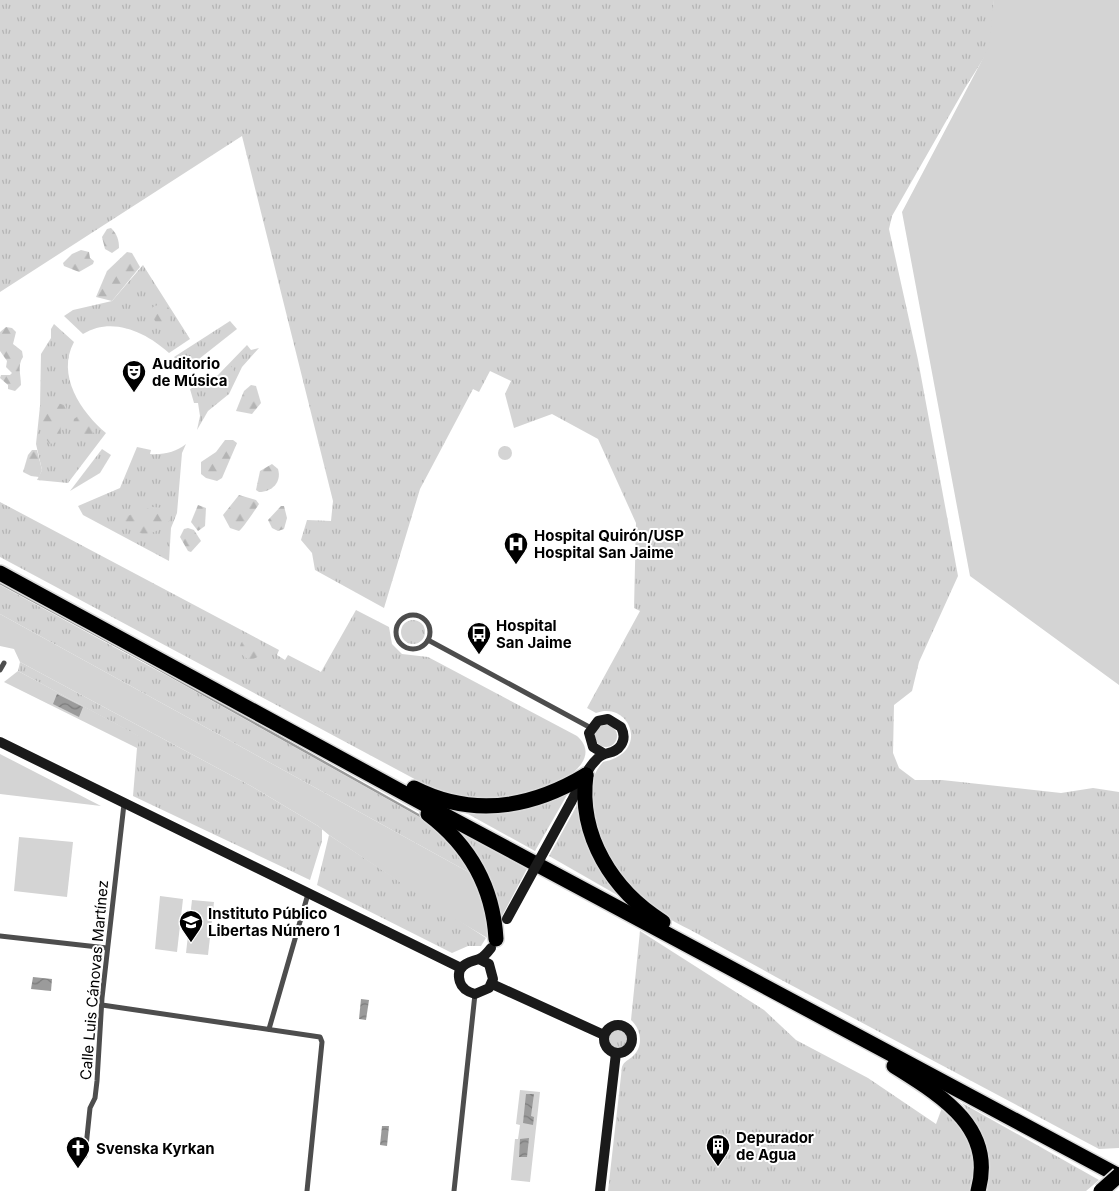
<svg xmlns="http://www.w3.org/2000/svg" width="1119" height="1191" viewBox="0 0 1119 1191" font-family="Inter,sans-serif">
<defs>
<pattern id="grass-tufts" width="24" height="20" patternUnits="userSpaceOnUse" patternTransform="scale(1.25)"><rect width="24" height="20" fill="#d4d4d4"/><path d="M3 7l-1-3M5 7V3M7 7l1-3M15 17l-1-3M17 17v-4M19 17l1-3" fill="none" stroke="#b4b4b4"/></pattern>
<pattern id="forest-firs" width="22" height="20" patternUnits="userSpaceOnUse" patternTransform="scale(1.25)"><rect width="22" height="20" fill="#d4d4d4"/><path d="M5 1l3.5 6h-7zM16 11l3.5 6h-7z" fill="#b4b4b4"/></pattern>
<pattern id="water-waves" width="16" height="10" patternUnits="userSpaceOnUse" patternTransform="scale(1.25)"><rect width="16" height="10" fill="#9b9b9b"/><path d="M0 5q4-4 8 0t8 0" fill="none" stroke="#7c7c7c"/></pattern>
</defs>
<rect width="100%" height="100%" fill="#fff"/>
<g fill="url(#grass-tufts)">
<path d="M0 0H994L992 45 965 88 892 216 889 229 918 360 958 576 919 662 912 691 894 705 893 753 899 768 915 780H942L1061 793 1093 788 1119 792V1148L1099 1149C996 1094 893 1039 789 984 758 967 727 950 696 933 679 924 660 915 645 902 614 877 569 798 603 762 651 753 630 700 596 713L587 708 640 611 634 608 636 523 598 439 552 414 514 428 505 394 511 381 490 371 479 392 473 389 420 489 384 608 315 570 312 553 301 540 307 520 331 521 333 501 242 136 0 292Z"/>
<path d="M143 265 190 339 169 353C146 332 112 316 83 334L64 316 73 310 112 301Z"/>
<polygon points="230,321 237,329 185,370 174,357"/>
<path d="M54 324 74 342C56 375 81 412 106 433L68 483 37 480 42 470 36 444 40 406 41 354 51 338V329Z"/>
<polygon points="247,345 251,350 259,348 242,367 229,394 208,411 197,430 200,416 198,403 194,403 190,389 218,375"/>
<path d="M186 444 182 453 177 513 171 528 169 561 83 515 78 506 120 488 137 447 151 450 150 454C164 455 176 452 186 444Z"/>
<circle cx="505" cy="453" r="7"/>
<polygon points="102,449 111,455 100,473 70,491"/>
<path d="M0 502 279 650 277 655 285 660 288 655 321 672 356 610 389 627 392 644 402 654 428 657 577 736C608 764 546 791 525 796 510 799 490 801 475 800 462 799 449 794 437 791L0 557Z"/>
<polygon points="0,585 173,679 430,823 451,843 472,874 0,614"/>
<circle cx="413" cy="632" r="12"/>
<polygon points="20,662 251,786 318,826 322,829 322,841 310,880 133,796 138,736 18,671"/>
<path d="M565 794 567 795 535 851 459 809C501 812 525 813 565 794Z"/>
<polygon points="581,798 626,900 549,856"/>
<polygon points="456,830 527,869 502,916 499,914"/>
<polygon points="329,835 486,938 481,946 468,946 452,953 317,885"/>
<path d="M640 931 764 1010 796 1040 868 1078 936 1124 943 1105 956 1117 974 1147V1191H608L622 1067C624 1061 629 1060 633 1056 644 1046 641 1029 631 1020Z"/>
<circle cx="618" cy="1039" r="10"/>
<path d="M962 1103 1099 1180 1086 1191H987C992 1153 985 1133 962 1103Z"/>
</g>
<g fill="url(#forest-firs)">
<path d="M111 228C117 234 119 240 119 248L112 253 105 249 102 237 107 229Z"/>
<polygon points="81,250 89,252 90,258 94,261 93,264 79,272 64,266 63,263 72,254"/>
<polygon points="127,252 132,253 140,267 112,301 96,297 107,271"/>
<polygon points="160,304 166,304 171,312 169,316 171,325 168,329 159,328 150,312 153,307"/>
<path d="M6 327 12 328 16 332 13 344 22 351 23 357C17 366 21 374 21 385L15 391 8 389V385L0 378 1 375H10L12 373 6 367 7 361 0 351V332Z"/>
<polygon points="231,366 236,374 230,382 224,379 223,373 226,367"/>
<polygon points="251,385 256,386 261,403 252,414 236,411 244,391"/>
<path d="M58 403 66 406 67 412 60 419 61 435 54 443 50 444C41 435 40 415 46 405Z"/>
<path d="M82 413C91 415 94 423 94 432L92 435 75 433 72 429 74 419Z"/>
<polygon points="225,440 233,440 237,443 222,478 217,481 206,478 201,474 201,462 216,452"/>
<polygon points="32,450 37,450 42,470 39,477 31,476 23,472 28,455"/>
<path d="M272 464 278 469C282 482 272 492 259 492L256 490 260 471Z"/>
<path d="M239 495 256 500 259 504C255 510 244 527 239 531L230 528 223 515Z"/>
<polygon points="198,505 206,508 205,526 198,531 191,522"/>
<polygon points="281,506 284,506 287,518 284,529 278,531 272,528 268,520"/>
<path d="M152 507 166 508 171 515C170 527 151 536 140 533 134 531 128 525 123 522L127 516Z"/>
<polygon points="188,528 194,530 201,541 191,552 188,551 180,537 184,529"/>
<circle cx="251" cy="648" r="11"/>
</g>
<g fill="#d4d4d4">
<polygon points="994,0 1119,0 1119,685 970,576 902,212 989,47"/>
<polygon points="0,614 472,874 485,901 489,939 452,917 329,835 318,826 251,786 20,662 14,649 0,646"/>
<polygon points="18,671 139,736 137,748 4,682"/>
<circle cx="606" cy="736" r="11"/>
<polygon points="0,754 101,806 0,794"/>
<polygon points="19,837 73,842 67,897 14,891"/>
<polygon points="160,896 183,899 177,952 155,949"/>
<polygon points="192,900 214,902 208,955 186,953"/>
<polygon points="520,1090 540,1092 530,1182 511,1180 515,1139 518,1139 520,1125 516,1124"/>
</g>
<g fill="url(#water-waves)">
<polygon points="57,694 83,707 79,717 53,704"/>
<polygon points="33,977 52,979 51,991 31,989"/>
<polygon points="361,999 369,1000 366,1020 359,1019"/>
<polygon points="526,1094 534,1094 531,1116 534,1117 533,1125 523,1123"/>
<polygon points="382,1126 389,1126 387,1146 380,1145"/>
<polygon points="529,1138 527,1157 519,1157 520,1139"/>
</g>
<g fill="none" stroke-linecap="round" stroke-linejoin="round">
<polyline stroke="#9b9b9b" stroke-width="2.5" points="0,583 144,661 422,817"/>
<g stroke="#dbdbdb" stroke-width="18">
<g id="highway">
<polyline points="0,573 424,804 1119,1176"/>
<path d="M586 775C578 836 613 891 663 922"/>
<path d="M414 788C473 818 531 808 586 775"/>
<path d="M428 814C469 845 493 887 496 939"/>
<path d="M894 1066C940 1095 996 1127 978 1191"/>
</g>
</g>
<g stroke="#4d4d4d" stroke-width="5">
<circle cx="413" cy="632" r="17"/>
<polyline points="428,640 591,728"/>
<polyline points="0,670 4,663"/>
<polyline points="0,936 107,948"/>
<polyline points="102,1005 320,1037 322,1042 307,1191"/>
<polyline points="269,1029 308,894"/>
<polyline points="85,1156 90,1108 95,1098 97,1081 102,998 124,804"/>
<polyline points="454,1191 475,994"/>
</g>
<g stroke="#1a1a1a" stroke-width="10">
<polyline points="0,742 461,968"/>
<path d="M571 802C579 787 586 769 598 758 605 751 615 755 621 745 625 739 624 733 621 727L608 719 598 721 589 733 593 747 603 753"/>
<path d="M479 959 489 964 493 979 489 988 475 994C468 992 462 989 460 982 455 966 468 962 479 959 484 957 488 952 491 948"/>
<polyline points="492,984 604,1035"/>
<circle cx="618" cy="1039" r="14"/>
<polyline points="600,1191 616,1053"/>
</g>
<use href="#highway" stroke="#000" stroke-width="15"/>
<g stroke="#dbdbdb" stroke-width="18" stroke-linecap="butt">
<polyline id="highway-bridge" points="1101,1191 1119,1175"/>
</g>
<polyline stroke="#1a1a1a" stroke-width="10" points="507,919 571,802"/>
<use href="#highway-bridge" stroke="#000" stroke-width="15"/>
</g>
<defs>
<g id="theatre-pin" transform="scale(1.25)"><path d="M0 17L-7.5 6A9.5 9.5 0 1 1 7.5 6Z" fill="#000" stroke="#fff"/><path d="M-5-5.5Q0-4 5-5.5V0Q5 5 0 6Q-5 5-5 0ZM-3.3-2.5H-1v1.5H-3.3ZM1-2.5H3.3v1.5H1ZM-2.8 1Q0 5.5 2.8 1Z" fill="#fff"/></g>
<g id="hospital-pin" transform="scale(1.25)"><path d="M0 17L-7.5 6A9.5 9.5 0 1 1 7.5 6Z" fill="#000" stroke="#fff"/><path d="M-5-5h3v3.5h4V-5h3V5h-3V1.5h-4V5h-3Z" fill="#fff"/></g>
<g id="bus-pin" transform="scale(1.25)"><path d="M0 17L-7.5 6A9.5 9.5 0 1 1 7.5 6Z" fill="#000" stroke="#fff"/><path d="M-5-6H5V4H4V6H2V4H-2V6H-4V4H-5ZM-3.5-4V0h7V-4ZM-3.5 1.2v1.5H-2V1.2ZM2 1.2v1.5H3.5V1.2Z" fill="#fff"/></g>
<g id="school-pin" transform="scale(1.25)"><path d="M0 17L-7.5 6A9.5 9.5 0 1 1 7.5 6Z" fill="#000" stroke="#fff"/><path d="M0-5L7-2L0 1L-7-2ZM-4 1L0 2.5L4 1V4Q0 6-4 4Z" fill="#fff"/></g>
<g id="building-pin" transform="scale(1.25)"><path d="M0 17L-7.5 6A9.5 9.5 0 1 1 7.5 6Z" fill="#000" stroke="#fff"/><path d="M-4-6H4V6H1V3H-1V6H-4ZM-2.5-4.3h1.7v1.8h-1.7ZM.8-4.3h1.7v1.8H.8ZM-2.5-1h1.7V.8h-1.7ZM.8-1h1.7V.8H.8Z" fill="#fff"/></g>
<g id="church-pin" transform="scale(1.25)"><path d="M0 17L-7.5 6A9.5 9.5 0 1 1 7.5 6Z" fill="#000" stroke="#fff"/><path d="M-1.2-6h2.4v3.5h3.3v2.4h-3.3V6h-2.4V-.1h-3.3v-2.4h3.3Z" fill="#fff"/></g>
</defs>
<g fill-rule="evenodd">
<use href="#theatre-pin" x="134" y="372"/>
<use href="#hospital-pin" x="516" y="544"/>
<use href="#bus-pin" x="479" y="634"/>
<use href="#school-pin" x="191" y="922"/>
<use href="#building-pin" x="718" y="1146"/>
<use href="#church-pin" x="78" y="1148"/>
</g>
<g text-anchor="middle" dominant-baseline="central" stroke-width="4" stroke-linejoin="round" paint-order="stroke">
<g font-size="15" font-weight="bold" fill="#000" stroke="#fff" text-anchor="start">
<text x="152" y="363">Auditorio<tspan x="152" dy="17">de Música</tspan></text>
<text x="534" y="535">Hospital Quirón/USP<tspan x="534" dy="17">Hospital San Jaime</tspan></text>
<text x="496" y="625">Hospital<tspan x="496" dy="17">San Jaime</tspan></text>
<text x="208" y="913">Instituto Público<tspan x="208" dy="17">Libertas Número 1</tspan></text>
<text x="736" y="1137">Depurador<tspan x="736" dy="17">de Agua</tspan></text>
<text x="96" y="1148">Svenska Kyrkan</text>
</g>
<g font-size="15" fill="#000" stroke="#fff">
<text transform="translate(94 980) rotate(-85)">Calle Luis Cánovas Martínez</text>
</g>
</g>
</svg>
